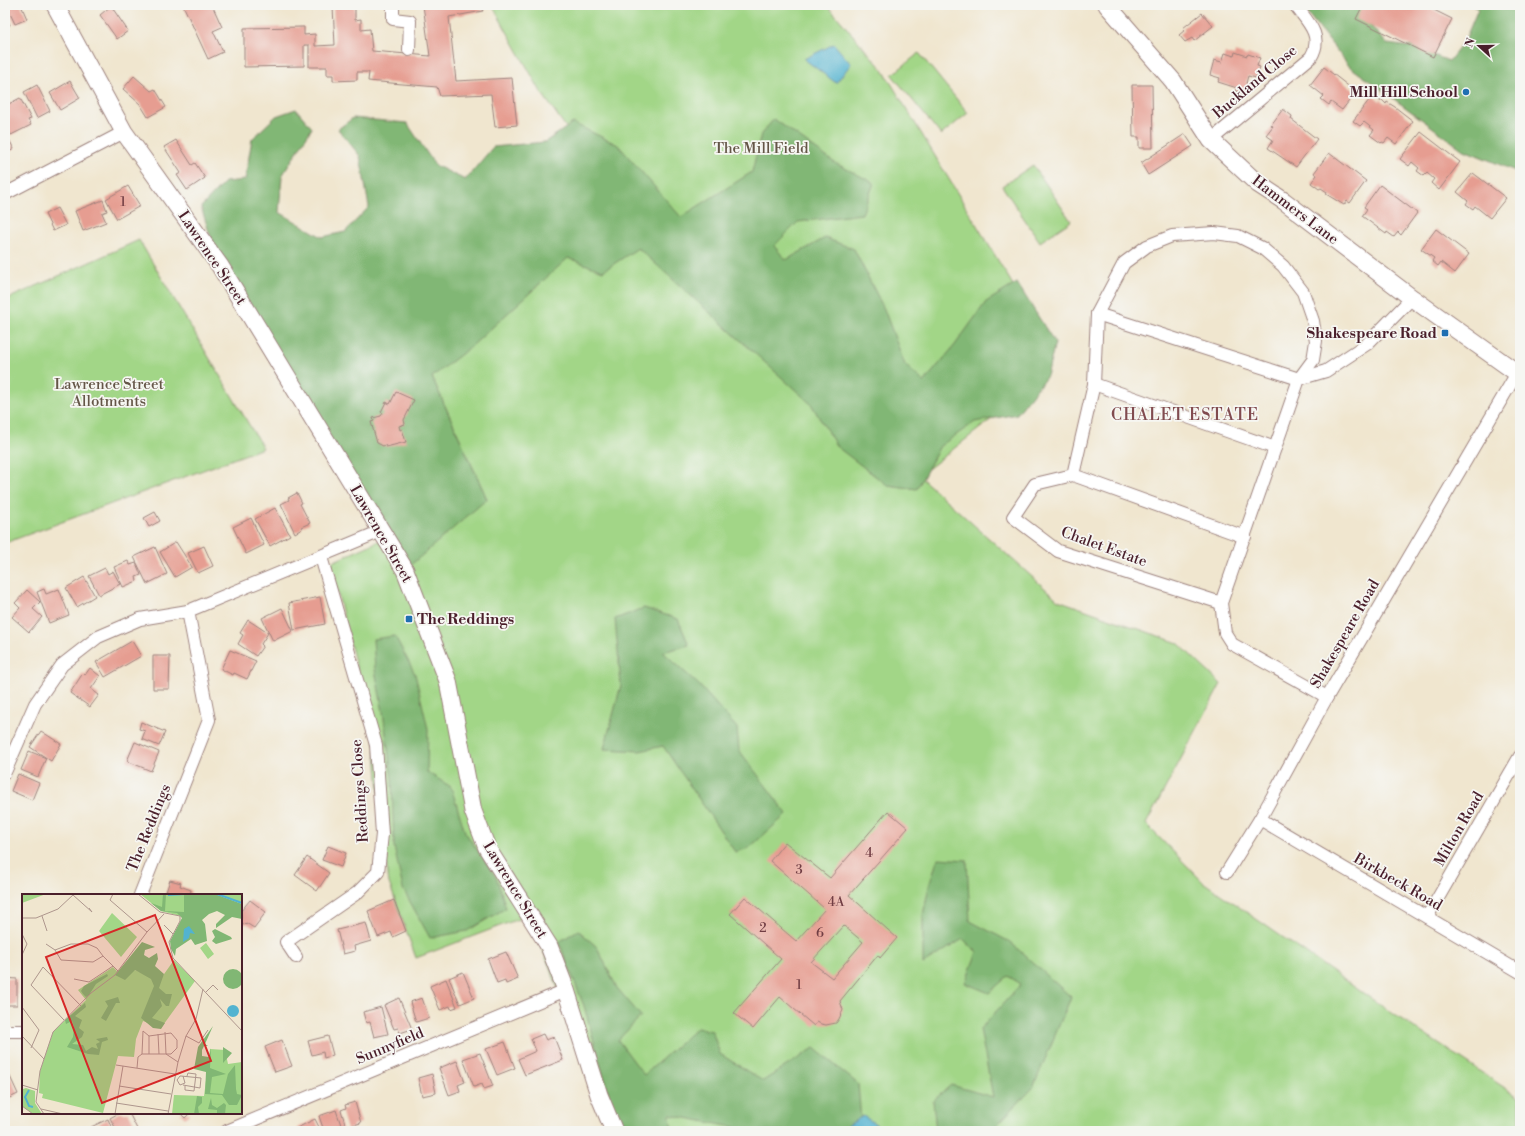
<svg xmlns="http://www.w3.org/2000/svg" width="1525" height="1136" viewBox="0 0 1525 1136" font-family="'Libre Bodoni',serif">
<rect width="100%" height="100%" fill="#f6f6f2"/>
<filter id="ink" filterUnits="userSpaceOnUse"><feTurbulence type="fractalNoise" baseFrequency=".025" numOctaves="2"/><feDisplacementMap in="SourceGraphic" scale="8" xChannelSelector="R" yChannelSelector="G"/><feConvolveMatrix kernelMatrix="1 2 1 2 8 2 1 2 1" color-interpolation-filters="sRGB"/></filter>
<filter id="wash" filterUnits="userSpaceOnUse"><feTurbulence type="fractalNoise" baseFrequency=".012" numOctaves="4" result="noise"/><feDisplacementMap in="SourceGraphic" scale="16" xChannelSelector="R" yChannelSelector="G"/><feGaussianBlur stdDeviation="0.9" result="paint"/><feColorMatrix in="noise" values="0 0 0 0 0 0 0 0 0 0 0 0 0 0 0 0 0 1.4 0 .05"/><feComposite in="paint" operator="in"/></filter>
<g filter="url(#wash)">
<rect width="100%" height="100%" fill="#f0e6cf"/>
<g fill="#a2d687" stroke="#767a59">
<polygon points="492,5 827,5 883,70 1048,343 1002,411 919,476 1058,600 1178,643 1221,684 1146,824 1203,882 1386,1009 1520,1098 1520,1131 614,1131 529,915 416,958 389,883 383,839 375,742 330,563 392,535 487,499 432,377 566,241 633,222 541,92"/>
<polygon points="919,53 968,113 941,135 892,75"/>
<polygon points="1033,165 1071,221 1040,242 1002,186"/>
<polygon points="139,240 263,448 5,543 5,300"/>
</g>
<g fill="#81b774" stroke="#666b50">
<polygon points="1301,5 1367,5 1360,14 1387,44 1412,47 1449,61 1464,42 1478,9 1473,5 1520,6 1520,173 1462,149 1349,66"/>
<polygon points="296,109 312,128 282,176 279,212 322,237 345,232 369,207 360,156 338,129 353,118 407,123 435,165 465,180 493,147 545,142 573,123 618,145 681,217 752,172 761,134 774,119 835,163 874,183 862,214 798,222 774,246 786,260 825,238 854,249 884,309 905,365 924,382 955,345 986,302 1017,283 1055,343 1047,376 1017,414 975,422 940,446 917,489 887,485 837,447 811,404 638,248 603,271 568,258 473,345 432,377 487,499 405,570 220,266 201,207 225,182 245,180 252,139 276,116"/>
<polygon points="644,608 678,619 689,645 663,652 699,685 737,728 739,750 787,814 749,848 735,852 663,746 640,751 604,749 621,685 615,619"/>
<polygon points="395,636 415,674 428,729 427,772 451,787 465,832 497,879 506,908 467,931 430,938 403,889 394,847 392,779 383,712 375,670 373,639"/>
<polygon points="938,858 967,860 970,921 1010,942 1071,997 1033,1088 991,1131 936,1131 933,1101 951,1085 993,1097 980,1029 1021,984 1008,976 989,993 965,983 977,952 963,939 923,964 923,915 929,886"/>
<polygon points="578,930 597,947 617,988 641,1016 618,1040 644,1075 697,1028 712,1031 720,1054 763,1081 814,1048 858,1084 862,1131 745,1131 738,1128 670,1115 672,1131 623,1131 611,1102 584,1006 559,942"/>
</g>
<g fill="#52b3d0" stroke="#4e697e">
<polygon points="834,44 851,64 836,83 804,59"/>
<polygon points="863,1116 876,1124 880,1131 839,1131"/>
</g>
<g id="blocks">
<g fill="#e69d91" fill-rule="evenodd">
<polygon points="6,5 21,5 27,19 15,24"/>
<polygon points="183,5 212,5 222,27 213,31 223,52 208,59"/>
<polygon points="423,5 481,5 483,11 449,17 456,81 512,78 517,125 495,127 491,94 440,96 437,87 368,81 369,72 357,72 357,80 333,81 333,75 327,75 327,67 309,67 309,45 304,45 304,66 244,67 244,28 304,27 304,35 315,34 315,46 335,45 333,7 355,7 355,20 361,19 361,30 370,29 372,51 430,56"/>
<polygon points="1363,5 1424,5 1452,19 1433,57 1356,19"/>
<polygon points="111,6 128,31 117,39 100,15"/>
<polygon points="1202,13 1213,26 1194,41 1192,38 1185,42 1179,35 1185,30 1183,28"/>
<polygon points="5,15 10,25 5,27"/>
<polygon points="1235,52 1247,56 1248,54 1260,58 1257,66 1260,67 1256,78 1248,76 1246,83 1249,84 1246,95 1235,91 1237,88 1218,82 1220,78 1210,75 1214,60 1222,62 1225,53 1234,56"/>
<polygon points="1324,67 1356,92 1342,110 1331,102 1329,105 1321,99 1324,96 1310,85"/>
<polygon points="134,76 151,91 155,89 166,107 148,117 140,104 123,89"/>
<polygon points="70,81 80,98 60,110 50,93"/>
<polygon points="37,85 50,111 37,118 24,92"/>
<polygon points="1132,85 1152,85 1153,148 1139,148 1139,137 1133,137"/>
<polygon points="1373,95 1380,101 1381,99 1386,104 1387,102 1395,107 1413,121 1396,144 1388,138 1384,143 1382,142 1381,143 1370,135 1374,130 1364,122 1360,126 1353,121"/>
<polygon points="20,98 31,119 28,120 31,125 11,135 5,122 5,106"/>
<polygon points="1283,109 1292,116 1291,119 1317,139 1296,167 1268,148 1273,140 1266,135 1273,126 1271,125"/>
<polygon points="5,132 14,149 7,153 9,158 5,160"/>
<polygon points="1421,132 1460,162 1439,190 1431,183 1434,179 1427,173 1424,176 1417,171 1419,168 1412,162 1409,166 1400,159"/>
<polygon points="1185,134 1193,146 1148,175 1141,163"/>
<polygon points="176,140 192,165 195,163 205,178 187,190 177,175 181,173 164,147"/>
<polygon points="1329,153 1366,181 1350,203 1347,201 1344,205 1326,194 1327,192 1321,188 1319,189 1311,183 1317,175 1314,173"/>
<polygon points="1473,173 1506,198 1490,218 1475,206 1473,209 1466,204 1468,201 1457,192"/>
<polygon points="1380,185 1417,213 1401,235 1398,232 1394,237 1387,232 1386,234 1362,216 1367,209 1364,207"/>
<polygon points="128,186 140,206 117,219 106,199"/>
<polygon points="103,200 107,211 102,213 106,222 83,231 75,211"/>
<polygon points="57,208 66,225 53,231 45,214"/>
<polygon points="1436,229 1469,254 1455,273 1441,262 1438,266 1432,261 1434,258 1421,249"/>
<polygon points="396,392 414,400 404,420 405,424 399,426 400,430 402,429 406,442 386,447 385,445 383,446 377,443 371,422 374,421 373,418 381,416 383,413 381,412 386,402 390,404"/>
<polygon points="297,493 302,503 300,504 310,523 301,527 302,529 295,533 281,504 289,500 288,498"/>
<polygon points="275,508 290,535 270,546 255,519"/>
<polygon points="155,512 160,521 149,527 144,518"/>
<polygon points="251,518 264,545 246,554 233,527"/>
<polygon points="176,542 192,567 175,577 160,552"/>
<polygon points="204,546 213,566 198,573 188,553"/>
<polygon points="155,547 167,574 147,584 134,557"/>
<polygon points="128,561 130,565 136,563 141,575 136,577 137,581 123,587 114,567"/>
<polygon points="105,568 108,574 113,571 120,584 99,595 89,576"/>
<polygon points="84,577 95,596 77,607 66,588"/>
<polygon points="44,589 46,594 59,589 69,615 49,623 37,592"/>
<polygon points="27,590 40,602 33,609 42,617 29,632 12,617 20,608 15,603"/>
<polygon points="320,597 325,624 294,630 289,603"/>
<polygon points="282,608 293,631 273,641 262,618"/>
<polygon points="248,620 268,633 261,644 263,646 256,656 238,644 243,635 240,633"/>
<polygon points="132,641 141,656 105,677 96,662"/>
<polygon points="230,650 256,661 247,679 234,673 233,675 221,669"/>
<polygon points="153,656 170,656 169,689 153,689"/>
<polygon points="90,668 100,676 91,689 99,695 90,707 70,693 83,673 85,675"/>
<polygon points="141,722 165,732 159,746 142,739 145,731 139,729"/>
<polygon points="41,731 61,744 51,761 30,747"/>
<polygon points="135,742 159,752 151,771 127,761"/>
<polygon points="29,751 46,758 38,777 21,770"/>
<polygon points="18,774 39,783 32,800 11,791"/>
<path d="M888 811 908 828 849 895 897 938 880 958 878 955 840 1001 843 1010 839 1019 836 1023 826 1025 821 1024 817 1022 814 1026 780 997 753 1029 734 1013 781 959 730 914 745 897 796 941 825 909 770 861 785 842 830 878ZM844 926 863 942 832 978 811 962Z"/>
<polygon points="328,846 346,853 341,867 322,860"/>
<polygon points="307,857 329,873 317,891 295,875"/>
<polygon points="170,880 181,883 180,886 191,890 190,895 165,895"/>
<polygon points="250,900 266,912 254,928 246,923 244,925 241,923 241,911"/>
<polygon points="394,900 406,931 393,937 391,932 378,937 368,911"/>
<polygon points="366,923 371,941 354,946 355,951 343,954 337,930"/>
<polygon points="506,952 518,979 506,984 505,980 497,983 488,959"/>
<polygon points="463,972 474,998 460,1004 449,978"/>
<polygon points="5,978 17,979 17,1005 5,1005"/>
<polygon points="446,979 457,1007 451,1009 450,1006 440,1010 430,986"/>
<polygon points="399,998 412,1029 400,1033 398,1028 394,1029 384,1005"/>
<polygon points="422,998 429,1018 416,1022 410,1002"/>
<polygon points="381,1007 388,1034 374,1037 370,1022 366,1023 363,1012"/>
<polygon points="543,1034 546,1040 554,1037 563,1060 525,1075 518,1059 536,1051 531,1039"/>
<polygon points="328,1036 333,1055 324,1058 323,1052 312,1055 308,1041"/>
<polygon points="282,1040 292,1066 275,1072 265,1047"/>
<polygon points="505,1042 515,1068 497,1075 486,1049"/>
<polygon points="480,1053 493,1086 484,1089 482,1084 474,1087 463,1059"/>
<polygon points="457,1061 465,1082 458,1085 460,1091 449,1095 439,1068"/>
<polygon points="7,1070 18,1094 5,1100 5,1071"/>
<polygon points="432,1074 436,1093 422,1096 418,1078"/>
<polygon points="355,1102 361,1123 353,1125 353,1128 347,1130 341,1110 346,1108 345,1105"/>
<polygon points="336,1110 343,1131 324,1131 319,1116"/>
<polygon points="119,1113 129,1113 138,1131 117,1131 110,1118"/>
<polygon points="180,1113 190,1113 185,1118"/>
<polygon points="108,1119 113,1131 93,1131 91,1127"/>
<polygon points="315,1119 321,1131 299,1131 297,1128"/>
</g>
</g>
</g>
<g filter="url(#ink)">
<use href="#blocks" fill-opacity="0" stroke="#9d827d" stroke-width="1"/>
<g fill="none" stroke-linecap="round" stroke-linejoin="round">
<g stroke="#9d827d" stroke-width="14">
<g id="street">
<polyline points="393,5 393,19 410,21 409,50"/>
<path d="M1211 140 1311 57C1324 36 1307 21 1295 5"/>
<polyline points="5,194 124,132"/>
<polyline points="1097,314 1299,379 1326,371 1367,344 1412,298"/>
<polyline points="1094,384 1275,448"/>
<polyline points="1073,475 1094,384 1097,314 1124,263 1147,246 1172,236 1214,233 1238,236 1262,248 1283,266 1303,292 1313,321 1316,341 1313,360 1299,379 1221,603 1225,633 1232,644 1327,697"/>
<polyline points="1221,603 1058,551 1013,517 1035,484 1073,475 1245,537"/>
<polyline points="5,772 35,704 62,665 98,637 140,619 188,611"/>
<polyline points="1260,819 1520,972"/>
<polyline points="1227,872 1260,819 1327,697 1517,373"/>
<polyline points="140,895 209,720 188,611 381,531"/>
<polyline points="1427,917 1520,756"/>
<polyline points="296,957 286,942 357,893 378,872 382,834 376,745 321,557"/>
<polyline points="5,1031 23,1031"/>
<polyline points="227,1131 566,990"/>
</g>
</g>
<g stroke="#9d827d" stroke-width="19">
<g id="secondary">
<polyline points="55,5 124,132 220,266 405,570 448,681 473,811 487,848 549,946 566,990 599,1095 614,1131"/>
<polyline points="1107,5 1173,81 1211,140 1258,184 1284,201 1412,298 1520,375"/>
</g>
</g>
<use href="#street" stroke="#fff" stroke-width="12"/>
<use href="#secondary" stroke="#fff" stroke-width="17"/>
</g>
</g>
<g fill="#1f6fb2" stroke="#f6f6f2" stroke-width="1.5">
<circle cx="1466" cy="92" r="4"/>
<rect x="1441" y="329" width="8" height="8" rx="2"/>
<rect x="405" y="615" width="8" height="8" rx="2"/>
</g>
<g text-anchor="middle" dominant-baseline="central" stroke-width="3.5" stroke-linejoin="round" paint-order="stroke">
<g font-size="13" fill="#713e44">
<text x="123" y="202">1</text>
<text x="869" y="853">4</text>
<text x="799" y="870">3</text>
<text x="836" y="902">4A</text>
<text x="763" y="928">2</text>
<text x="820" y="933">6</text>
<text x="799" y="985">1</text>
</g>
<g font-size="15" fill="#4a1f2b" stroke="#f6f6f2">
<text transform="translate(1255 82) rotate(-40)">Buckland Close</text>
<text transform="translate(1295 210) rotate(37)">Hammers Lane</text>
<text transform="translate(212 258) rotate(56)">Lawrence Street</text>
<text transform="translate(381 534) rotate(60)">Lawrence Street</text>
<text transform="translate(1104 547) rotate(20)">Chalet Estate</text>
<text transform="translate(1345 634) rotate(-60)">Shakespeare Road</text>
<text transform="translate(360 791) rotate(-94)">Reddings Close</text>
<text transform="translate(149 828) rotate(-68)">The Reddings</text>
<text transform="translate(1459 829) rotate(-60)">Milton Road</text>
<text transform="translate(1398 882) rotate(30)">Birkbeck Road</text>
<text transform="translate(515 890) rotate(59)">Lawrence Street</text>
<text transform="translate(390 1046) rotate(-23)">Sunnyfield</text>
</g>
<g font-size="15" font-weight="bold" fill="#4a1f2b" stroke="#f6f6f2" text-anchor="end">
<text x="1458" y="92">Mill Hill School</text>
<text x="1437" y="333">Shakespeare Road</text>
<text x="417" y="619" text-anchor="start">The Reddings</text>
</g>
<g font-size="15" fill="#645647" stroke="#f6f6f2">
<text x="761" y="148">The Mill Field</text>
<text x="109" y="384">Lawrence Street<tspan x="109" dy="17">Allotments</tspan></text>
</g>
<g font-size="16" letter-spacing="1" fill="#814b4f" stroke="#f6f6f2">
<text x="1185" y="415">CHALET ESTATE</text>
</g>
</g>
<g transform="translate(22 894)">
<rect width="220" height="220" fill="#f0e6cf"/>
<path d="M0 0H24L0 9ZM118 0H162V23L139 17ZM193 0H220V10L205 4ZM90 19 115 43 99 63 77 37ZM184 49 192 60 186 65 178 54ZM152 66 173 87 139 134 121 127 114 145 112 163 96 162 81 219 20 204 21 200 17 199 18 177 31 138 64 106 56 96 91 73 96 78 113 76 131 84 135 90ZM188 155 203 156 206 170 220 168V220H150L152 201 182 202ZM4 194 13 197V209L20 220H11L0 212 1 195Z" fill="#a2d687"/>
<path d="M141 0H144L143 17 162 18V0H193L220 10V25L210 23 194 34V30L203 21 195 17 187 20 180 26 183 30 185 47 173 51 169 45 154 55 153 62 149 55 148 47 160 24 155 19 139 17 129 9 140 13ZM193 35 209 43 210 45 194 50 190 47 193 43 190 37ZM120 48 133 53 123 56 122 61 127 64 135 59 136 65 133 72 142 80 137 94 144 100H150L147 112H144L138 105 140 112 130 124 143 129 139 135 131 134 119 124 132 92 129 85 113 76 103 86 93 81ZM201 85a10 10 0 1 1 20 0a10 10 0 1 1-20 0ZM85 80 86 82 74 90 67 101 64 103 61 100 59 97 62 92ZM96 103 98 109H94L84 127 79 124 86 112 83 107ZM63 109 64 113 53 122 60 126 57 134 62 138 60 143 50 150 61 151 64 157 70 153 76 155 74 150 78 148 74 145 85 143 86 146 80 148 77 161 66 160 45 153 51 143 52 133 50 127 44 130 43 126ZM191 132 183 150 186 152H182L180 156V162L187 163 189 154 188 174 204 180 190 183 188 199 201 200 206 180 213 171 214 195 215 200 220 201 215 211H207L200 201 183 200 184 178 172 175 176 153ZM201 153 210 159 201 169ZM175 202 180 203V209L176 213 177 220H172ZM189 204 190 211 195 214 202 209 204 211 203 220H195V216L186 215Z" fill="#81b774"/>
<path d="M167 32 173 40 168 39 167 44 161 48 162 35ZM205 117a6 6 0 1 1 12 0a6 6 0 1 1-12 0Z" fill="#52b3d0"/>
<path fill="none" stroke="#52b3d0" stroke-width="2" d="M195 0 220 9M146 1 163 0M7 196 3 203 7 212 11 213"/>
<path fill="none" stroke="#ae968d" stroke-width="1" d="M91 0 88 6 125 38M116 0 138 18 158 22V27L147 48 151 64 220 137M51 1 70 18 67 14M20 22 25 37M0 24H14L36 15 52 0M142 31 151 40M0 40 5 50 0 61M24 50 33 56 39 66 71 68 81 62 96 77M33 56 49 50H66L75 54 81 62M52 85 67 88 91 72M184 98 191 91 196 96M0 113 17 136 9 154M42 126 9 91 21 73 59 112M143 138 144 160 156 168M136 140 137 160M0 142 22 165M164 142 177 149 186 136M120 160H149L155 154V146L149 139 127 142M94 171 153 180M115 174 116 163 120 160 121 137 127 142V160M161 182 163 189 158 191 155 186 158 182H159L179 184 178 194 161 191M0 191 16 196M97 192 149 200M163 192V196L172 197 174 180 166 179 165 182M94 209 146 217M0 212 11 220M19 215 41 220M22 220 14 208 18 177 31 138 69 99 93 81 125 38 142 20M93 220 101 172M146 220 156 168 164 142 174 125 181 95"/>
<path fill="#d62828" fill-opacity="0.15" stroke="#d62828" stroke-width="2" d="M133 21 189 167 80 209 24 63Z"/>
<rect width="220" height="220" fill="none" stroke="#4a1f2b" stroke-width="2"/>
</g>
<rect width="1525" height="1136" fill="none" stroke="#f6f6f2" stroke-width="20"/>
<g transform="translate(1479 46) rotate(291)" stroke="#f6f6f2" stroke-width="3" paint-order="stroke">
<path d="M0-3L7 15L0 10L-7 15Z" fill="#4a1f2b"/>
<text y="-6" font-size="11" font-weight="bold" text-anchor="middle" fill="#4a1f2b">N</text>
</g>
</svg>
